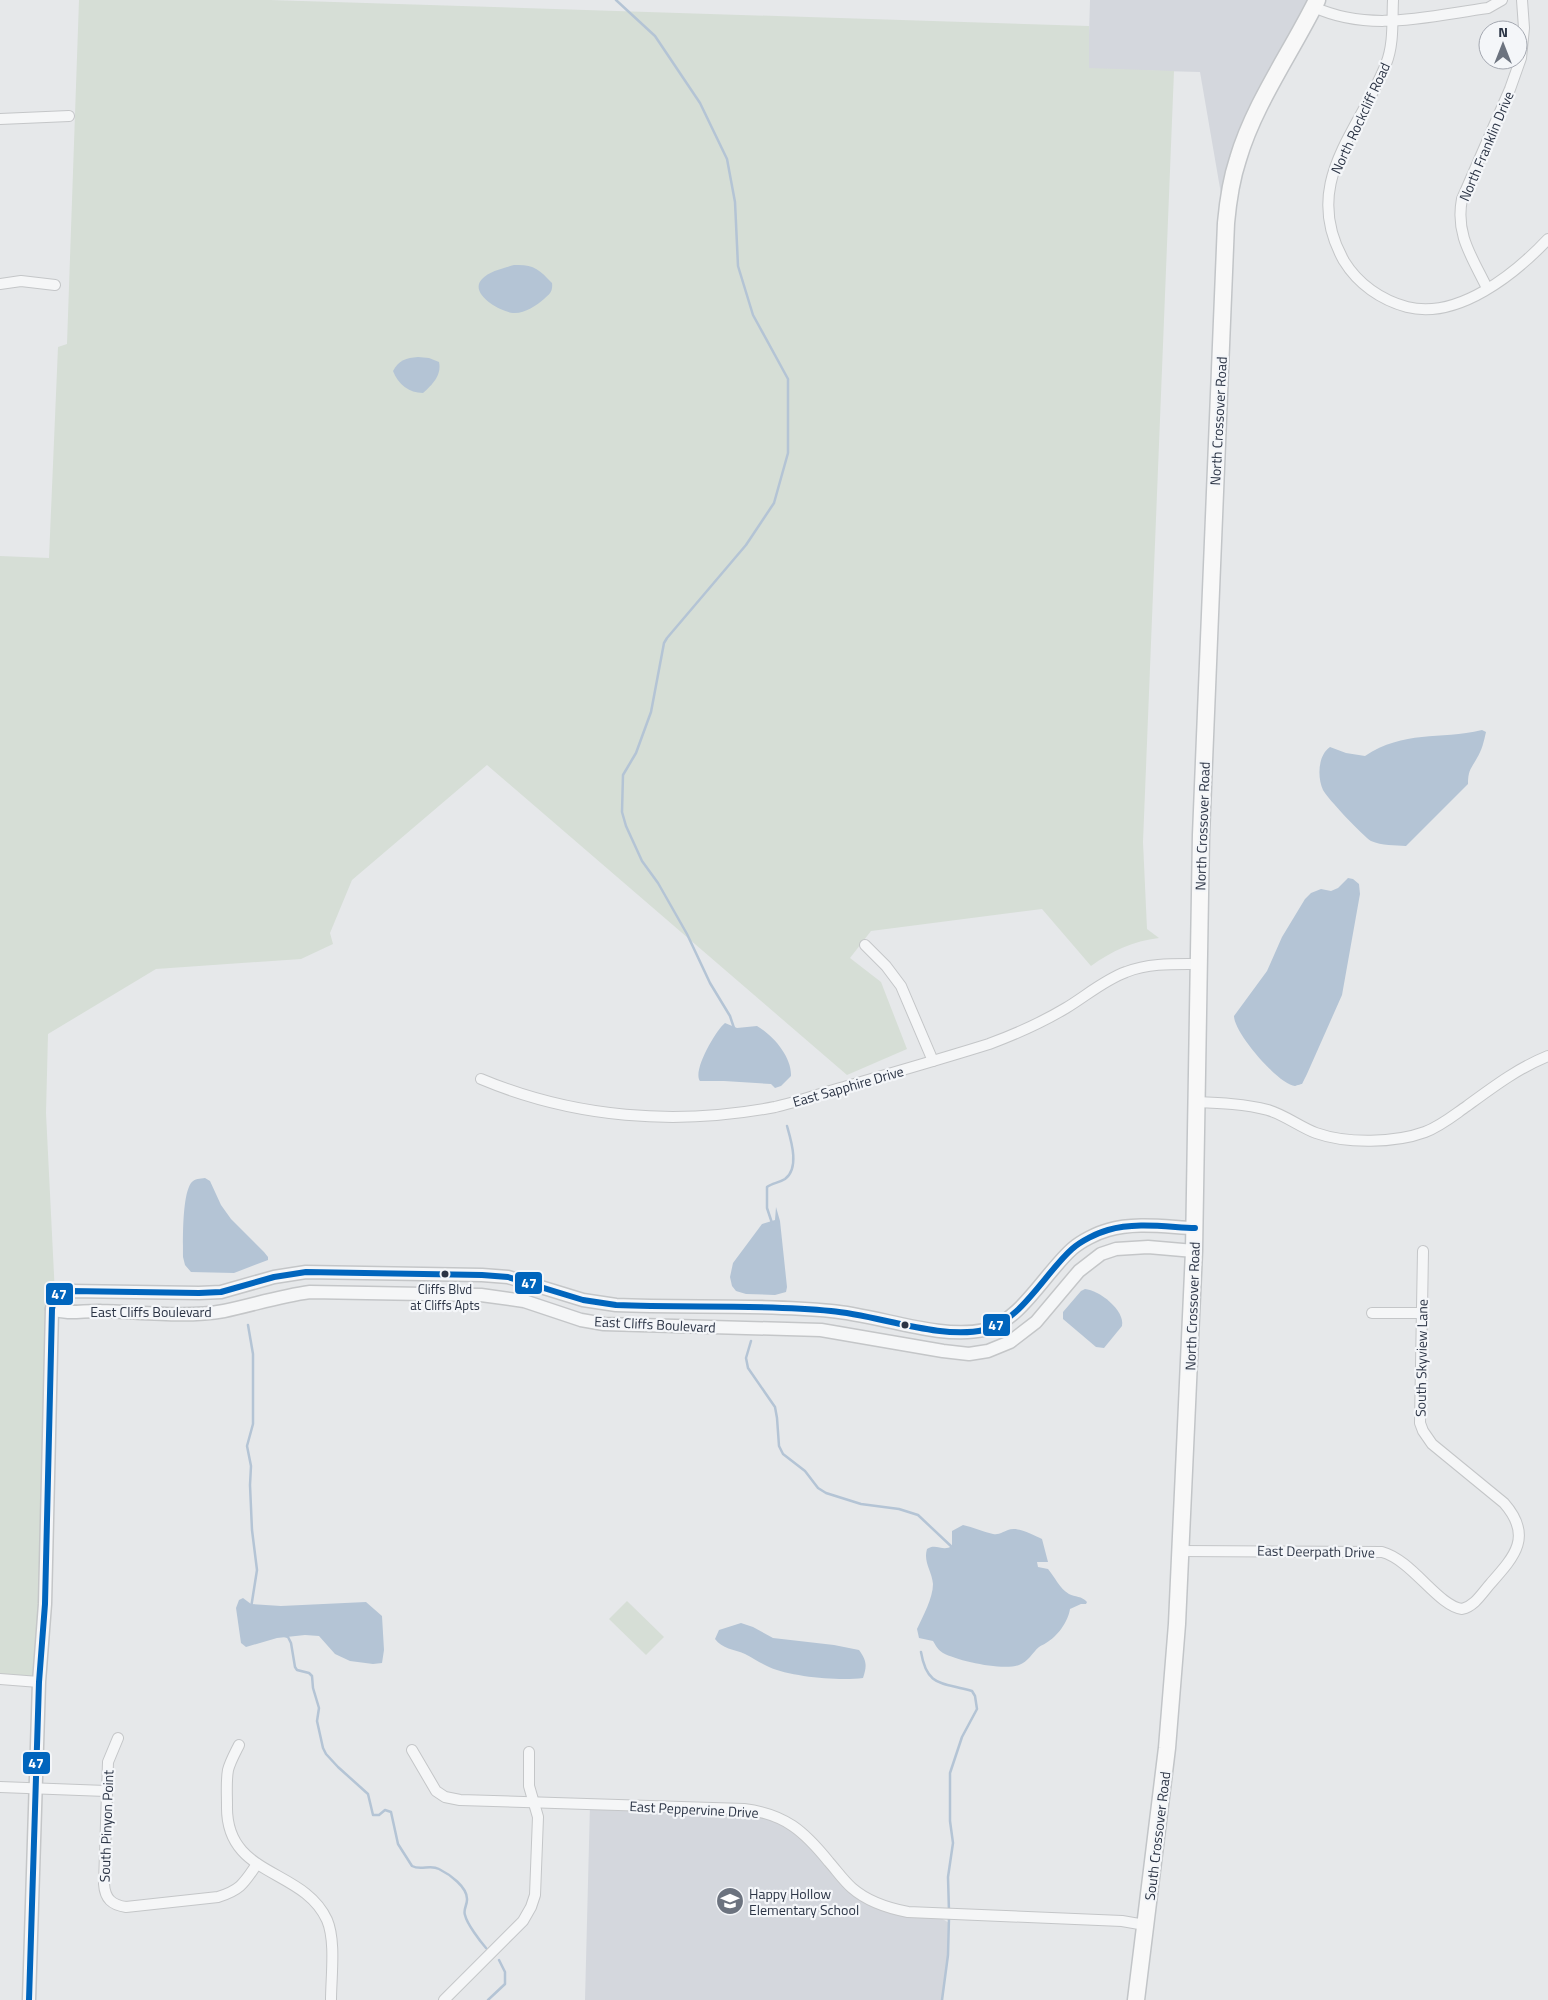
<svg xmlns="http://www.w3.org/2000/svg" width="1548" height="2000" viewBox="0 0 1548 2000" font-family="'Titillium Web',sans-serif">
<rect width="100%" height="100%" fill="#e6e8ea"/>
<g fill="#d4d7dd">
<polygon points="1090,0 1317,0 1249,128 1226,223 1200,72 1088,69"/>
<polygon points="590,1804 776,1816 865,1897 933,1913 949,1923 948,1955 942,2000 585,2000"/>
</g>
<g fill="#d6ded6">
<path d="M79 0H270L1089 26V68L1174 71 1143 842 1147 929 1159 938C1133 941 1112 951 1091 966L1042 909 871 931 850 958 881 982 907 1049 847 1075 487 765 352 880 330 933 333 944 301 959 156 969 48 1034 46 1113 55 1295 39 1682 0 1679V556L49 558 58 347 67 344Z"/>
<polygon points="627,1601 664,1637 646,1655 609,1619"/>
</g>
<g fill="#b4c4d5">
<path d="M514 265C533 264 539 269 552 283 553 291 550 294 544 299 536 306 524 314 513 313 501 312 468 294 482 279 489 271 504 268 514 265Z"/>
<path d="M418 357 429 358 439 362C442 375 432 385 423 393 409 393 398 384 393 371 399 360 406 358 418 357Z"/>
<path d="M1482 730 1486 732C1484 741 1482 750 1477 758 1471 769 1468 770 1468 784L1406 846C1395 845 1382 846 1371 841 1363 836 1327 798 1323 790 1317 777 1318 755 1330 747L1346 753 1365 756C1404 730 1439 740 1482 730Z"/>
<path d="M1348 878 1353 879 1359 884 1360 894 1342 995 1307 1074 1302 1084C1301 1084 1295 1086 1295 1086 1279 1085 1234 1033 1234 1016L1267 971 1282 937 1305 899 1311 893 1321 889 1331 891 1338 888Z"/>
<path d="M725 1023 737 1028 757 1026C773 1035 792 1057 791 1076L781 1086 775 1088 771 1084 724 1081H700C692 1071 716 1030 725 1023Z"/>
<path d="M205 1178 210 1181 221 1205 231 1219 264 1252 268 1257V1260L234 1273 191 1272 185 1265 183 1257C183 1240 182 1196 191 1183 195 1178 200 1179 205 1178Z"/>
<polygon points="776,1207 780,1221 787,1287 786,1292 775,1295 746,1294 736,1291 732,1286 730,1277 733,1263 762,1224 775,1220"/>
<path d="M1085 1289C1099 1290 1125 1310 1122 1326L1104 1348 1096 1347 1063 1319V1312L1081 1291Z"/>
<path d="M963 1525C973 1527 983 1532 993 1534 1000 1535 1002 1532 1008 1530 1017 1526 1034 1535 1042 1539L1048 1562H1037L1038 1567 1048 1569C1055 1577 1059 1588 1069 1594 1075 1597 1082 1596 1087 1602L1086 1604H1081L1070 1609C1068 1622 1057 1637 1046 1643 1043 1645 1042 1645 1039 1647 1032 1653 1028 1662 1019 1665 1003 1671 958 1661 943 1653 938 1650 936 1646 933 1641L919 1638 917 1629C923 1616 933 1598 933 1584 932 1571 923 1562 927 1549 936 1543 943 1552 952 1546V1531Z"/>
<polygon points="243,1598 251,1604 281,1606 366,1602 382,1616 384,1650 382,1663 373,1664 350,1661 335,1654 319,1636 305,1635 277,1638 246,1647 241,1643 236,1608 239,1600"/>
<path d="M741 1623 753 1627 773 1638 834 1645 859 1650C867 1661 867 1666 863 1678 839 1681 791 1677 769 1667 760 1663 753 1658 745 1654 734 1649 722 1649 715 1639L719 1630Z"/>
</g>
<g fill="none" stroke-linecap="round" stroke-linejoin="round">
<g stroke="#b4c4d5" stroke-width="2.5">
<polyline points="616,0 655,36 700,103 727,159 735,202 738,266 753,315 788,379 788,453 774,503 746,545 667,638 664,643 651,712 636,753 623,775 622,812 626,826 642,861 658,883 687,934 710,983 730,1016 734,1028"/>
<path d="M771 1225 772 1223 767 1208V1187C772 1183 779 1183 785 1179 800 1168 791 1140 787 1126"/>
<polyline points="248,1325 253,1354 253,1424 247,1446 251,1466 250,1485 252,1530 257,1570 251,1608"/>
<polyline points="751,1341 746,1358 748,1368 775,1407 777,1418 779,1446 783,1454 805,1471 818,1488 826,1493 861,1504 899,1509 918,1515 953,1548"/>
<path d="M285 1636 288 1637 291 1643 295 1667 297 1670 309 1673 312 1676 313 1688 319 1708 317 1721 323 1748 326 1754 338 1767 368 1794 373 1815H379L385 1810 391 1812 398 1844 412 1866C421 1871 430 1864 439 1869 449 1874 468 1887 467 1900 467 1905 463 1910 465 1915 467 1924 480 1941 486 1948"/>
<path d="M921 1652C927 1688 943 1682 972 1691L975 1696 977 1709 962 1737 950 1773V1821L953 1843 948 1877 949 1912"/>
<polyline points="488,2000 505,1984 505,1972 499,1960"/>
<polyline points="942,2000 948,1955 949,1918"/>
</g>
<g stroke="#c4c6c8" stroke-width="12">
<g id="minor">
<path d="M1393 0C1392 21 1394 44 1386 64 1359 132 1300 183 1344 261 1358 284 1381 300 1407 307 1458 320 1515 274 1548 239"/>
<path d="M1314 7C1370 33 1429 16 1488 8L1502 0"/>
<polyline points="0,119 69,116"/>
<polyline points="0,284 21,281 55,285"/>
<path d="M1487 288C1472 257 1455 234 1462 199L1510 89 1521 58 1524 28 1522 0"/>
<polyline points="865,945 886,966 901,986 933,1061"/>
<path d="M481 1079C574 1118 676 1126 775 1107 798 1102 821 1093 844 1087 892 1073 941 1059 989 1044 1016 1034 1041 1023 1066 1008 1086 996 1104 980 1126 972 1149 963 1174 964 1198 964"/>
<path d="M1196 1102C1221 1103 1245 1104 1268 1110 1285 1115 1300 1127 1316 1133 1347 1144 1395 1143 1425 1132 1441 1126 1454 1115 1467 1106 1493 1087 1518 1068 1548 1056"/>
<polyline points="1372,1313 1421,1313"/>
<path d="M1180 1551 1382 1552C1412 1560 1438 1606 1462 1609 1475 1606 1482 1593 1491 1583 1515 1556 1533 1536 1504 1503L1432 1444 1423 1431 1420 1423 1423 1251"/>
<polyline points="0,1679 39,1682"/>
<path d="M118 1738 108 1762 104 1884C105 1899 112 1905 126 1907L218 1897C241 1890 244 1883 257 1864"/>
<path d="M239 1745C235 1753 230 1762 228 1770 226 1781 227 1794 227 1805 225 1878 303 1867 327 1920 336 1941 331 1977 331 2000"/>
<path d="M412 1750 436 1791 445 1797 460 1800 744 1809C785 1814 804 1831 829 1862 837 1871 843 1880 852 1888 868 1902 887 1908 908 1912L1122 1921 1145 1925"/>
<polyline points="0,1787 106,1791"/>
<polyline points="444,2000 523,1921 531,1907 535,1895 538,1817 529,1786 529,1752"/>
</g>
</g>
<g stroke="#c4c6c8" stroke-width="15">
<g id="tertiary">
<path d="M52 1309C68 1315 85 1310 101 1311 140 1312 186 1318 224 1311 253 1305 280 1296 310 1292L481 1295 524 1301 581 1320 604 1324 821 1330 943 1351 969 1354 988 1351 1010 1342 1036 1322 1079 1271 1101 1254 1116 1249 1148 1247 1194 1251"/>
<path d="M29 2000 39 1682 45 1604 52 1309 55 1295 71 1291 199 1293 221 1292 274 1277 306 1272 482 1275 508 1277 583 1300 616 1305C688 1308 760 1304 831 1311 878 1315 940 1340 984 1330 1020 1322 1045 1273 1072 1249 1081 1241 1097 1233 1108 1230 1135 1222 1167 1227 1195 1228"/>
</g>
</g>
<g stroke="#c2c5c8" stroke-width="19">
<path id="primary" d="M1136 2000 1167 1748 1177 1624 1194 1251 1201 835 1226 223C1228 201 1231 180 1238 159 1254 104 1292 51 1317 0"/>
</g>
<use href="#minor" stroke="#f5f6f7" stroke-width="10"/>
<use href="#tertiary" stroke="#f5f6f7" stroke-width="12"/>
<use href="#primary" stroke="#f8f8f8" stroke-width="16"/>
<g stroke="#f4f6f9" stroke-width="10">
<path id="bus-1" d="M29 2000 39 1682 45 1604 52 1309 55 1295 71 1291 199 1293 221 1292 274 1277 306 1272 482 1275 508 1277 583 1300 616 1305C688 1308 760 1304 831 1311 878 1315 940 1340 984 1330 1020 1322 1045 1273 1072 1249 1081 1241 1097 1233 1108 1230 1135 1222 1167 1227 1195 1228"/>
</g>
<use href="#bus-1" stroke="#0065bd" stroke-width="6"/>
</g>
<defs>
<g id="school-disc" transform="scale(1.4375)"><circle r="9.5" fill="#6c737f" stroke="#f4f6f9"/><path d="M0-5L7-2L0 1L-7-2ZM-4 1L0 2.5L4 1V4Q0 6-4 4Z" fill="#fff"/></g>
</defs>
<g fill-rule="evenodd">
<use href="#school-disc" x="730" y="1901"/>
</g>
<g fill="#2b3445" stroke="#f4f6f9" stroke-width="2">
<circle cx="445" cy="1274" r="4.5"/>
<circle cx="905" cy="1325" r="4.5"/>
</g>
<g text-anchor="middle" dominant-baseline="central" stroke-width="4.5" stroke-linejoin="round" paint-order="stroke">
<g font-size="13" fill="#2b3445" stroke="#f4f6f9">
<text x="445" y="1289">Cliffs Blvd<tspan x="445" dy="16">at Cliffs Apts</tspan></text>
</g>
<g font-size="14" fill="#2b3445" stroke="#f4f6f9">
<text transform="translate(1360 118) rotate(-65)">North Rockcliff Road</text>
<text transform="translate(1486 146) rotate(-67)">North Franklin Drive</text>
<text transform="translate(1218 421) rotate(-87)">North Crossover Road</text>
<text transform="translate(1202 826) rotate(-88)">North Crossover Road</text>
<text transform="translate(848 1086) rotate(-16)">East Sapphire Drive</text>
<text transform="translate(1192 1306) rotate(-88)">North Crossover Road</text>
<text x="151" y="1311">East Cliffs Boulevard</text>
<text transform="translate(655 1324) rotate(3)">East Cliffs Boulevard</text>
<text transform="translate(1421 1358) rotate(-89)">South Skyview Lane</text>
<text transform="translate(1316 1551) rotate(1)">East Deerpath Drive</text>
<text transform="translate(694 1809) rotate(3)">East Peppervine Drive</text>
<text transform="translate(106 1826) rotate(-88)">South Pinyon Point</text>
<text transform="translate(1157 1836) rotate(-83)">South Crossover Road</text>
</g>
<g font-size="14" fill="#2b3445" stroke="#f4f6f9" text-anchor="start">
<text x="749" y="1893">Happy Hollow<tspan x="749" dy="16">Elementary School</tspan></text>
</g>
</g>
<g stroke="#f4f6f9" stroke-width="2">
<rect x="514" y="1271" width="29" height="24" rx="5" fill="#0065bd"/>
<rect x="45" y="1282" width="29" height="24" rx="5" fill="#0065bd"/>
<rect x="982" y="1313" width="29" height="24" rx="5" fill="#0065bd"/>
<rect x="22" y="1751" width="29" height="24" rx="5" fill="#0065bd"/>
</g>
<g font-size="14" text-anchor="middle" font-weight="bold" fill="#fff">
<text x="529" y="1288">47</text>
<text x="59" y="1299">47</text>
<text x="996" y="1330">47</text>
<text x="36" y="1768">47</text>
</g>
<g transform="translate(1503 45)"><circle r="24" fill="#f4f6f9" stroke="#a4a8b1"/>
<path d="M0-4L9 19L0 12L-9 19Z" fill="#6c737f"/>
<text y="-8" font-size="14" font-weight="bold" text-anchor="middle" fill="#2b3445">N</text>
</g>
</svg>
